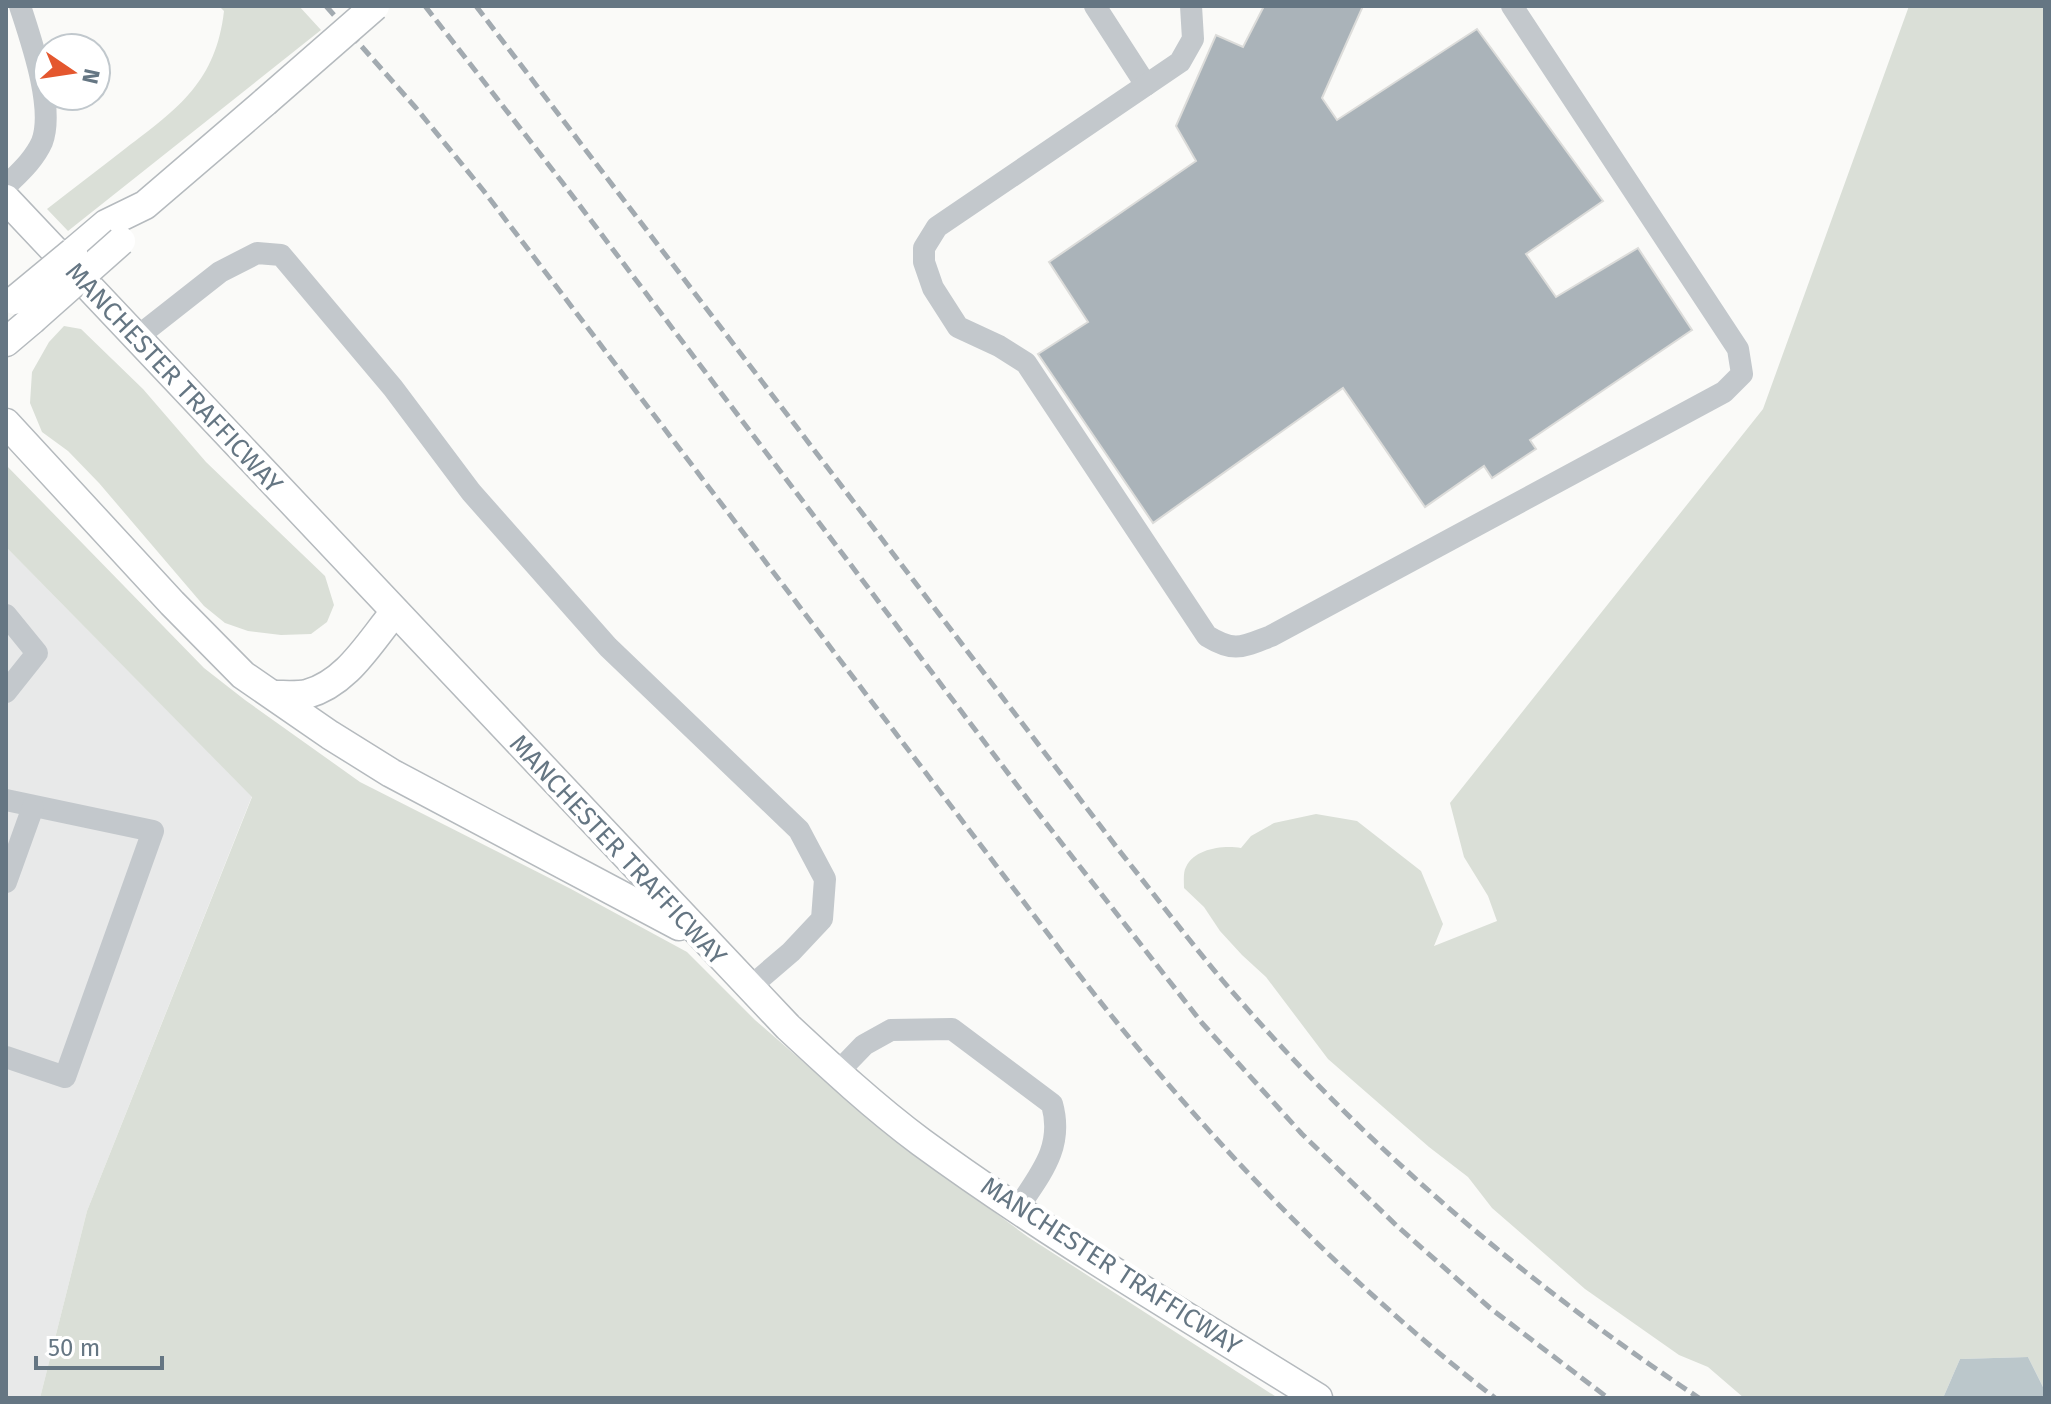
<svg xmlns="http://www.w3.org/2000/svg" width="2051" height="1404" viewBox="0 0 2051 1404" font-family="'Fira Sans',sans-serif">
<rect width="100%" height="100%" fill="#fafaf8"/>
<polygon fill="#e8e9e9" points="6,547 252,796 87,1211 40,1398 6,1398"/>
<g fill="#dadfd7">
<path d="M219 6H299L321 30 68 231 47 209C73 189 100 168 126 148 179 108 216 81 224 11Z"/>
<path d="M1909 6H2045V1391L2028 1357 1960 1359 1943 1398H1744L1708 1367 1679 1355 1585 1289 1492 1208 1468 1177 1429 1147 1328 1059 1266 977 1242 955 1220 931 1204 907 1184 888C1184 882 1183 872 1186 867 1195 848 1224 845 1241 848L1251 836 1274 823 1316 814 1357 821 1421 871 1443 924 1434 946 1497 921 1488 896 1464 857 1450 803 1763 409Z"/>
<polygon points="64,326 81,329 143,389 206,462 325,576 334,605 327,622 311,634 281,635 248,631 225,623 204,606 99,483 68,451 42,432 30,403 32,372 49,342"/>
<polygon points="6,465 204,668 245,700 360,782 571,889 687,952 755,1020 871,1121 1028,1237 1278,1398 40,1398 87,1211 252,797 6,547"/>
</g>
<polygon fill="#bbc7cb" points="2028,1357 2045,1391 2045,1398 1943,1398 1960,1359"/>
<polygon fill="#aab3b9" stroke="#dcdcda" stroke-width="2" points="1264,6 1363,6 1322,98 1337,120 1477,29 1603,201 1526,254 1556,297 1638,248 1692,330 1530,440 1536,449 1492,478 1484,466 1425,507 1343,388 1153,523 1038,354 1088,322 1049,262 1196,161 1176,126 1216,35 1243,47"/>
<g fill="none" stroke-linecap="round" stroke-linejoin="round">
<g stroke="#b5babe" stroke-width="31">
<g id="major">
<path d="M6 199 788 1027C831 1067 874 1107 921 1142 1048 1235 1185 1315 1318 1398"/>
<polyline points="73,252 106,224 145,205 265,102"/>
<polyline points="6,342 32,320"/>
<polyline points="6,423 172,603 243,675 330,735 391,773 679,926"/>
<path d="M275 695C285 695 297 696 307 694 347 683 369 643 394 613"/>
</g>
</g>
<g stroke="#c3c8cc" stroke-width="22">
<polyline points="1095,6 1146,85"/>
<path d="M1191 6 1193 39 1180 62 937 227 924 248V262L933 288 958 327 999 346 1026 363 1207 636C1235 653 1242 647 1271 636L1724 392 1742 374 1738 349 1512 6"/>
<path d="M6 186C19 173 34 160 42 142 55 108 31 40 20 6"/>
<polyline points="136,338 220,272 257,253 281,255 393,388 471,492 608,647 799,830 825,879 822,919 791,952 749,988"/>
<polyline points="6,615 37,653 6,692"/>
<polyline points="6,800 153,831 65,1077 6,1057"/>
<polyline points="6,882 33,807"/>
<path d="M837 1073 864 1045 891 1030 952 1029 1052 1104C1064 1147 1041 1173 1018 1208"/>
</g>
<use href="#major" stroke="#fff" stroke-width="28"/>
<g stroke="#a2aab0" stroke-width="5" stroke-dasharray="12 6" stroke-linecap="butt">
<path d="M326 6 416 108 483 190 1074 968C1197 1128 1335 1274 1495 1398"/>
<polyline points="425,6 562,182 1035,809 1202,1023 1302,1134 1397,1226 1490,1308 1608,1398"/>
<path d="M476 6 1118 849C1153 893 1187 938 1223 981 1361 1143 1523 1281 1699 1398"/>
</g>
<g stroke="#b5babe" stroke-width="31" stroke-linecap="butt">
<g id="major-bridge">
<polyline points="265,102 375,6"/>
<polyline points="15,300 73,252"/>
<polyline points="32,320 121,241"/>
</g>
</g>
<use href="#major-bridge" stroke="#fff" stroke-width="28"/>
</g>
<g text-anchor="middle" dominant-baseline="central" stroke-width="8" stroke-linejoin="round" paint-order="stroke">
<g font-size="26" fill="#657683" stroke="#fff">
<text transform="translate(174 378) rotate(47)">MANCHESTER TRAFFICWAY</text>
<text transform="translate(618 850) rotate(47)">MANCHESTER TRAFFICWAY</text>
<text transform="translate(1111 1266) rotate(33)">MANCHESTER TRAFFICWAY</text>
</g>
</g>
<rect width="2051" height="1404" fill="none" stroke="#657683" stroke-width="16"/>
<g transform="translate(72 72) rotate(103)"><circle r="38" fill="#ffffff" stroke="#c1c8cd" stroke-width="2"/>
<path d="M0-6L14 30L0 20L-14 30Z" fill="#e4572e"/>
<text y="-12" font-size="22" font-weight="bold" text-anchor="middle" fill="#657683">N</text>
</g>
<path d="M36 1356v12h126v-12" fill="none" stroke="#657683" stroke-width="4"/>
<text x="48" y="1356" font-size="24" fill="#657683" stroke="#ffffff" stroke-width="6" paint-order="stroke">50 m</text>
</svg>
